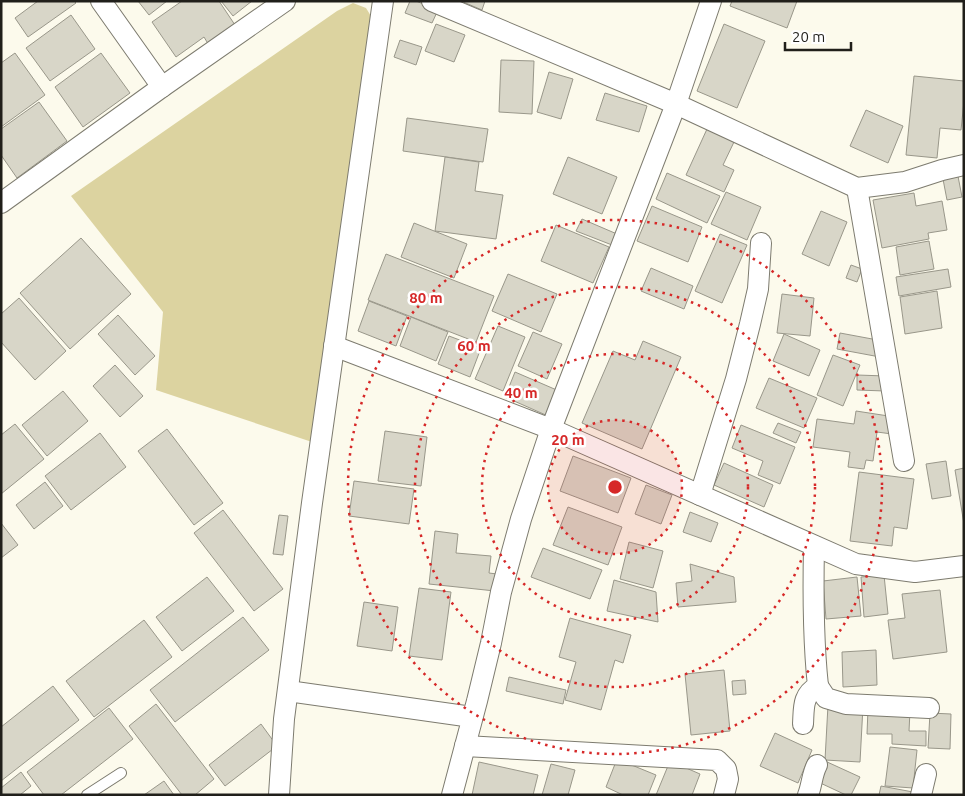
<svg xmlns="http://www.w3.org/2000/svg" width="965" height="796" viewBox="0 0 965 796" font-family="Ubuntu,sans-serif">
<rect width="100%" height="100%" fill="#fcfaec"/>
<polygon fill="#dcd3a0" points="353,3 366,8 374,21 315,443 156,390 163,312 71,196 337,11"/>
<g fill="#d8d6c8" stroke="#99978a">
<polygon points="38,1 74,1 76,3 28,37 15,18"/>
<polygon points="138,1 167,1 149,15"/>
<polygon points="182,1 219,1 237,28 210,47 204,37 176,57 152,22"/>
<polygon points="221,1 252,1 233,16"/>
<polygon points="410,1 416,1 438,10 432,23 405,13"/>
<polygon points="461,1 485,1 482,10"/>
<polygon points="732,1 797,1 787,28 730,6"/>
<polygon points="71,15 95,49 50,81 26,48"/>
<polygon points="436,24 465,35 454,62 425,51"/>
<polygon points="724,24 765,41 737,108 697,91"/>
<polygon points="400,40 422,47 416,65 394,57"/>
<polygon points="15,53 45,95 1,127 1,63"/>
<polygon points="101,53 130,93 83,127 55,87"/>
<polygon points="501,60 534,61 532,114 499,112"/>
<polygon points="549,72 573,79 561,119 537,112"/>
<polygon points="914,76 964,81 964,101 961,130 940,128 937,158 906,155"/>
<polygon points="605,93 647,106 639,132 596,120"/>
<polygon points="39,102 67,141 17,178 1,155 1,129"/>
<polygon points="866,110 903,126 888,163 850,146"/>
<polygon points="407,118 488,129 483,162 403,151"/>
<polygon points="707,129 734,142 723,165 734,170 724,192 686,175"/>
<polygon points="445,157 479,162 475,191 503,195 496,239 435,231"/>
<polygon points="568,157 617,177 602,214 553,194"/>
<polygon points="957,171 962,197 947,200 942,174"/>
<polygon points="667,173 720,196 707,223 656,199"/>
<polygon points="726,192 761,207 747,240 711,224"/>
<polygon points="914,193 916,206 942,201 947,230 928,233 929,239 882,248 873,200"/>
<polygon points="652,206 702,227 688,262 637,241"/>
<polygon points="821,211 847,222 829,266 802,254"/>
<polygon points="582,219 617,234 612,245 576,231"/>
<polygon points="414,223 467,244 454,278 401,257"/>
<polygon points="556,225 609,247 593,283 541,261"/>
<polygon points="720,234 747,245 722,303 695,291"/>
<polygon points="81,238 131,294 70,349 20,293"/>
<polygon points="929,241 934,269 900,275 896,247"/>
<polygon points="386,254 494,296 476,342 368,300"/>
<polygon points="851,265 862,269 857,282 846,278"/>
<polygon points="651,268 693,286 684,309 641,291"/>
<polygon points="948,269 951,287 899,296 896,277"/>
<polygon points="508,274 557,294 541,332 492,311"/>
<polygon points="937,291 942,328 905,334 900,297"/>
<polygon points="782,294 814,298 810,336 777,333"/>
<polygon points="19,298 66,351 35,380 1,342 1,314"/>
<polygon points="369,301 407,316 396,346 358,331"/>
<polygon points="118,315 155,356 135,375 98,334"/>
<polygon points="411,317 448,332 436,361 400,346"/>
<polygon points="498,326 525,337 503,391 475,379"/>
<polygon points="533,332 562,344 547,379 518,366"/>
<polygon points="840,333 883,341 880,357 837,349"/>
<polygon points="784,334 820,350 809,376 773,361"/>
<polygon points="449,336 481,348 470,377 438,364"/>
<polygon points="643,341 681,357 642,449 582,423 613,351 635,360"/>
<polygon points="833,355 860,365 843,406 817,395"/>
<polygon points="115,365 143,396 120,417 93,386"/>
<polygon points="515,372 559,391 548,416 505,397"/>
<polygon points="857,375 886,376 885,391 857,390"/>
<polygon points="769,378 817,398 804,428 756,408"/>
<polygon points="63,391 88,421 47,456 22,425"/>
<polygon points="856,411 895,417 892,434 877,432 873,461 866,460 864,469 848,467 850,452 813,447 817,419 854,424"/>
<polygon points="778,423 801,432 796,443 773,433"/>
<polygon points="15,424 44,459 1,494 1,435"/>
<polygon points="741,425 795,447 780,484 758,475 763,461 732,448"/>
<polygon points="167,429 223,503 194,525 138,451"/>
<polygon points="385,431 427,437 421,486 378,481"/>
<polygon points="100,433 126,467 71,510 45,476"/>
<polygon points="573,456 631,478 618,513 560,491"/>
<polygon points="946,461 951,496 932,499 926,464"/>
<polygon points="724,463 773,485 764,507 714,485"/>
<polygon points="964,468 964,524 955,470"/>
<polygon points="859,472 914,479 907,529 894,527 892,546 850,541"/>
<polygon points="354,481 414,489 409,524 349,516"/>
<polygon points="45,482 63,506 34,529 16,505"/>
<polygon points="646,485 672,495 661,524 635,514"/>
<polygon points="568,507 622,527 608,565 553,545"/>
<polygon points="223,510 283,589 254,611 194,533"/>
<polygon points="690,512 718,523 711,542 683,532"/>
<polygon points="279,515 288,516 283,555 273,554"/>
<polygon points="1,523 18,545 1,558"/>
<polygon points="435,531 458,534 456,553 491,556 489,573 497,574 495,591 429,584"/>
<polygon points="629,542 663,551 653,588 620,579"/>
<polygon points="543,548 602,570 590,599 531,577"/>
<polygon points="690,564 734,577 736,602 678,607 676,583 692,581"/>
<polygon points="884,575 888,614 864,617 861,577"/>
<polygon points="207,577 234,611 182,651 156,617"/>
<polygon points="857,577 861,616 826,619 823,581"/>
<polygon points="614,580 656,592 658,622 607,611"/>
<polygon points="419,588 451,592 442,660 409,656"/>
<polygon points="940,590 947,652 893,659 888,620 905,618 902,594"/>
<polygon points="364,602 398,607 392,651 357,646"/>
<polygon points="243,617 269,650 175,722 150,690"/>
<polygon points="570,618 631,635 623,663 615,660 601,710 565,700 576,662 559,657"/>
<polygon points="144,620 172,657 94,717 66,681"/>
<polygon points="876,650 877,685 843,687 842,652"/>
<polygon points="724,670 730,731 691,735 685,674"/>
<polygon points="509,677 566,690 563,704 506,691"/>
<polygon points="745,680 746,694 733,695 732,681"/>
<polygon points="53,686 79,720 1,781 1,727"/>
<polygon points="156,704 214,779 195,795 182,795 129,726"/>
<polygon points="828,705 863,706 860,762 825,760"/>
<polygon points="109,708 133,739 61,795 44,795 27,772"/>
<polygon points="868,709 910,711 909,731 926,731 926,746 892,744 892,734 867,734"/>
<polygon points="930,713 951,714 950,749 928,748"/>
<polygon points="261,724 277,746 225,786 209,765"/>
<polygon points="775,733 812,750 798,783 760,766"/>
<polygon points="890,747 917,750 913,788 885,786"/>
<polygon points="617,759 656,775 648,795 623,795 606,787"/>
<polygon points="670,761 700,774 692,795 656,795"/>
<polygon points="825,761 860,777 851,795 846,795 816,781"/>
<polygon points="479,762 538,775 533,795 472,795"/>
<polygon points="551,764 575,770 568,795 542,795"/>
<polygon points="21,772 31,786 20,795 1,795 1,788"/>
<polygon points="164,781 174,795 144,795"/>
<polygon points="881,786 913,792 912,795 879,795"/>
</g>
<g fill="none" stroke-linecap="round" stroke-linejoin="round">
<g stroke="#7d7b6f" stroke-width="12">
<polyline id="service" points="87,795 121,773"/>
</g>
<g stroke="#7d7b6f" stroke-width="22">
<g id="minor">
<polyline points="101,1 162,87"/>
<polyline points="432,1 676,104 857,188 905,182 942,170 964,165"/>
<polyline points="857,188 904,461"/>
<polyline points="1,203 162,87 285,1"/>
<polyline points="334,346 551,429 856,564 915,572 964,566"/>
<polyline points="700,495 736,379 750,324 758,289 761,243"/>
<polyline points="818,686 826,698 846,704 929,708"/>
<polyline points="288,691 472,717"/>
<path d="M803 724C804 708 802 695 818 686 813 640 813 593 814 546"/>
<polyline points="465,746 717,760 726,769 728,779 724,795"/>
<polyline points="279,795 284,719 312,503 383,1"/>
<polyline points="452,795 477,701 491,643 501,592 521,519 551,429 676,104 711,1"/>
<path d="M808 795C812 785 812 774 817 765"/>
<polyline points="921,795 926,774"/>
</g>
</g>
<use href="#service" stroke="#fff" stroke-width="10"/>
<use href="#minor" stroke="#fff" stroke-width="20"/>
</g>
<circle cx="615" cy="487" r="67" fill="#d62828" fill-opacity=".12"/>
<g fill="none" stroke="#d62828" stroke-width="2.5" stroke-dasharray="2.5 5">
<circle cx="615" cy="487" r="67"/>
<circle cx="615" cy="487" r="133"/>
<circle cx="615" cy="487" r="200"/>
<circle cx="615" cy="487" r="267"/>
</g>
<circle cx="615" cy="487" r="8" fill="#d62828" stroke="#fff" stroke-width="2.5"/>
<g font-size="15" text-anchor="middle" font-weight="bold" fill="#d62828" stroke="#fff" stroke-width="5" stroke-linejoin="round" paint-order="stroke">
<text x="426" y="303">80 m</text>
<text x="474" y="351">60 m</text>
<text x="521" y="398">40 m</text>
<text x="568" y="445">20 m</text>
</g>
<rect width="965" height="796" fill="none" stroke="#201f1a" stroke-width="5"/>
<path d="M785 42v8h66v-8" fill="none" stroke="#201f1a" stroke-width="2.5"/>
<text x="792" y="42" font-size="15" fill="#201f1a" stroke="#ffffff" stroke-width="4" paint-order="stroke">20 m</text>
</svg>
